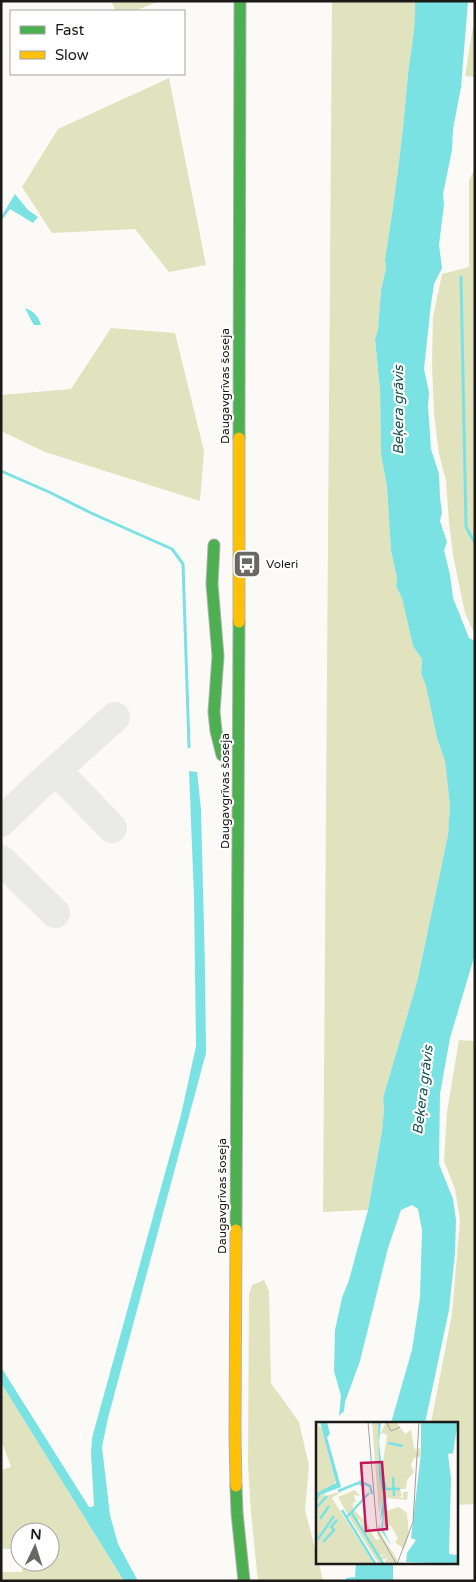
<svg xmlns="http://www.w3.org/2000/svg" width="476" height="1582" viewBox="0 0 476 1582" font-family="'Varela Round',sans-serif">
<rect width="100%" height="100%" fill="#fcfaf7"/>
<g fill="#e0e3be">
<polygon points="111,1 160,1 134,11 116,11"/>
<path d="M332 1H415C416 26 411 50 408 74 403 136 395 198 385 260L386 268 381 290 378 329 375 339 380 390 381 454 387 487 391 551 397 578 396 586 402 598 413 646 422 659 421 673 426 686 437 738 445 761 450 806 448 835 417 982 383 1098 384 1109 382 1131 368 1210 323 1212Z"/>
<polygon points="473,27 475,27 475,77 465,76"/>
<polygon points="169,78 206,265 169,272 135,229 52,233 22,187 58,129"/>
<polygon points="475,168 475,635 465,613 453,555 449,522 446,481 439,454 434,414 432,364 433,317 442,274 469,267 469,180"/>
<polygon points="111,328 175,333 204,451 200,501 45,452 1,431 1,395 71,389"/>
<polygon points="459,1040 475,1041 475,1504 457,1505 457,1423 431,1423 452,1314 460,1220 455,1189 444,1161 447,1112"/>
<polygon points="264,1280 269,1291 271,1383 299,1422 309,1466 305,1510 317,1556 317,1563 319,1563 323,1581 258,1581 251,1513 248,1464 249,1294 252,1285"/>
<polygon points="1,1383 124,1581 1,1581 1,1572 22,1572 22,1562 50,1562 50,1532 20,1532 20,1549 1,1549 1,1470 11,1467 3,1445 1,1445"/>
</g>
<g fill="#7be2e3">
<path d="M415 1H468L461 87 453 129 452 150 443 194 444 205 439 245 442 268 434 284 431 304 424 369 429 392 428 406 431 449 439 474 440 497 442 513 440 521 447 542 444 550 450 575 453 598 469 638 475 641V954L450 1038 440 1094 439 1164 453 1199 456 1220 455 1253 449 1310 425 1423H391L412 1350 420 1297 422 1230 418 1209 412 1205 401 1210 388 1248 360 1361 345 1402 344 1411 339 1416 341 1396 334 1371 335 1330 342 1298 349 1280 368 1210 382 1131 384 1109 383 1098 417 982 448 835 450 806 445 761 437 738 426 686 421 673 422 659 413 646 402 598 396 586 397 578 391 551 387 487 381 454 380 390 375 339 378 329 381 290 386 268 385 260C395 198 403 136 408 74 411 50 416 26 415 1Z"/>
<polygon points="15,194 28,210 38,217 33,223 10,209 1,221 1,217"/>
<path d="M25 308C35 312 38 316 41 325H34L31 320Z"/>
<polygon points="189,771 197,772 201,809 205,969 206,1053 108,1418 102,1447 110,1515 118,1544 138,1581 124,1581 1,1383 1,1367 89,1507 92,1507 94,1505 91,1454 92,1438 181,1115 196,1046 194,897"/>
<polygon points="356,1563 393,1563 393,1581 346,1581 346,1578 355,1577"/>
</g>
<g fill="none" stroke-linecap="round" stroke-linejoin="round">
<g stroke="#7be2e3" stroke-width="3">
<polyline points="461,277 466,527 475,543"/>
<polyline points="1,471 49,492 91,513 172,549 183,564 189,747"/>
</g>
<g stroke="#eaeae8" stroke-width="30">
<polyline points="56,770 112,828"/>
<polyline points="1,822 35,789 115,717"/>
<polyline points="1,860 55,913"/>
</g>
<g stroke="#b4b2b1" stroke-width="13">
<g id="fast">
<polyline points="239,438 240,1"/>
<polyline points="214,545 212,584 218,656 214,712 216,731 222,755"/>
<polyline points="236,1230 239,622"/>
<polyline points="236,1486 237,1513 244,1581"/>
</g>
</g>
<g stroke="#b4b2b1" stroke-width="13">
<g id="slow">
<polyline points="239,622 239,438"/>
<polyline points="236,1230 235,1435 236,1486"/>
</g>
</g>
<use href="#fast" stroke="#4caf50" stroke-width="11"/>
<use href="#slow" stroke="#ffc107" stroke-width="11"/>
</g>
<defs>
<g id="bus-square" transform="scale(1.4375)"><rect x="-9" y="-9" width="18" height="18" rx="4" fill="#6a6867" stroke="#fff"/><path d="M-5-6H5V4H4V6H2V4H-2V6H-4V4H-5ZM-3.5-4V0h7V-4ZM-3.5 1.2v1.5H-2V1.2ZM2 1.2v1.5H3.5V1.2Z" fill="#fff"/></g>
</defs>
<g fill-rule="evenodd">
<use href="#bus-square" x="247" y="564"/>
</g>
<g text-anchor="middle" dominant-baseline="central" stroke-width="4.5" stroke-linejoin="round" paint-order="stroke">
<g font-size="12" fill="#1b1a19" stroke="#fff">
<text transform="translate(225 386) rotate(-90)">Daugavgrīvas šoseja</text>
<text transform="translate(225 791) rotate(-90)">Daugavgrīvas šoseja</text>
<text transform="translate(222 1196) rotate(-90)">Daugavgrīvas šoseja</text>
</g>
<g font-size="12" fill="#1b1a19" stroke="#fff" text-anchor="start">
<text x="266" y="564">Voleri</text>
</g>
<g font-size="14" font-style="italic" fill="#145254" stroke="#fff">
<text transform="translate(398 410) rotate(-90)">Beķera grāvis</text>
<text transform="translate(423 1090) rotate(-83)">Beķera grāvis</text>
</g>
</g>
<g transform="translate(316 1422)">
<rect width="142" height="142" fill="#fcfaf7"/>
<path d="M0 0 6 7 19 58 18 63 0 72ZM56 0H62L63 54 67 74 63 92ZM70 0H80L89 12 95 8 98 25 101 30 102 26 105 27 104 35 98 36 95 43 98 50 91 58 90 67H84L86 74 83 75 87 76V70H92L91 78 70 76 66 63 65 53 71 13 67 11 63 14ZM42 60 46 64 41 62 32 65 16 76 58 142H0V78L3 79 1 76 8 71 9 74 23 70ZM39 68 44 74 38 73 40 81 37 80V87L32 93 22 75ZM68 84 71 89 83 85 91 91 93 113 88 127 79 120 82 116 75 104H68ZM38 88 49 99 60 118 64 117 61 113 63 101 66 114 81 137V142H68L71 136 65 138 64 135 70 132 63 134 47 110 67 142H63L33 95 36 92 43 104 48 100 43 102 45 96 41 99 36 91Z" fill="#e0e3be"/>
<path d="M4 0H11L14 12 11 15 25 65 4 73 1 79V71L20 61ZM62 0H65L63 20 69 74 67 107 75 124 65 108 67 91 64 99 67 74 63 54ZM105 0H142L137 31 132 32 135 57 133 132 142 133V142L90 140 91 131 100 118 95 116 105 31Z" fill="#7be2e3"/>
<path fill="none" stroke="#7be2e3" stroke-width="2.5" d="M72 21 87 24M66 52 70 67M77 55 78 74M46 64 45 60 54 64 56 72M68 67H84M22 69 45 60M0 86 11 74M26 88 60 143M35 90 68 143M31 95 53 71M4 97 13 84M2 117 18 94M7 120 18 108 15 105 21 98"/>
<path fill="none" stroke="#a2a09e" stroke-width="1" d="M52 0 61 108 81 143M70 0 75 9 84 5M81 142 97 100 103 0"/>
<path fill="#c2185b" fill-opacity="0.15" stroke="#c2185b" stroke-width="2.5" d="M66 40 71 107 50 109 45 41Z"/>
<rect width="142" height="142" fill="none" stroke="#1b1a19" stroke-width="2.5"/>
</g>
<rect width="476" height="1582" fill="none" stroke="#1b1a19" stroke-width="5"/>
<rect x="10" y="10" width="175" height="65" fill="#ffffff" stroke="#a4a3a3"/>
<rect x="20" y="26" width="25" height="8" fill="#4caf50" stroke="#a4a3a3"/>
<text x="55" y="35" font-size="15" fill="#1b1a19">Fast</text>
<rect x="20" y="51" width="25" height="8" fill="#ffc107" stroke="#a4a3a3"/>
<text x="55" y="60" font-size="15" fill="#1b1a19">Slow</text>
<g transform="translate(35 1547) rotate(4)"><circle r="24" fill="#ffffff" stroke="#a4a3a3"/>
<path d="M0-4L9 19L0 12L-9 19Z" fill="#6a6867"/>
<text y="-8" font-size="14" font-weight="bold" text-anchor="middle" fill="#1b1a19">N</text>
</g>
</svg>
